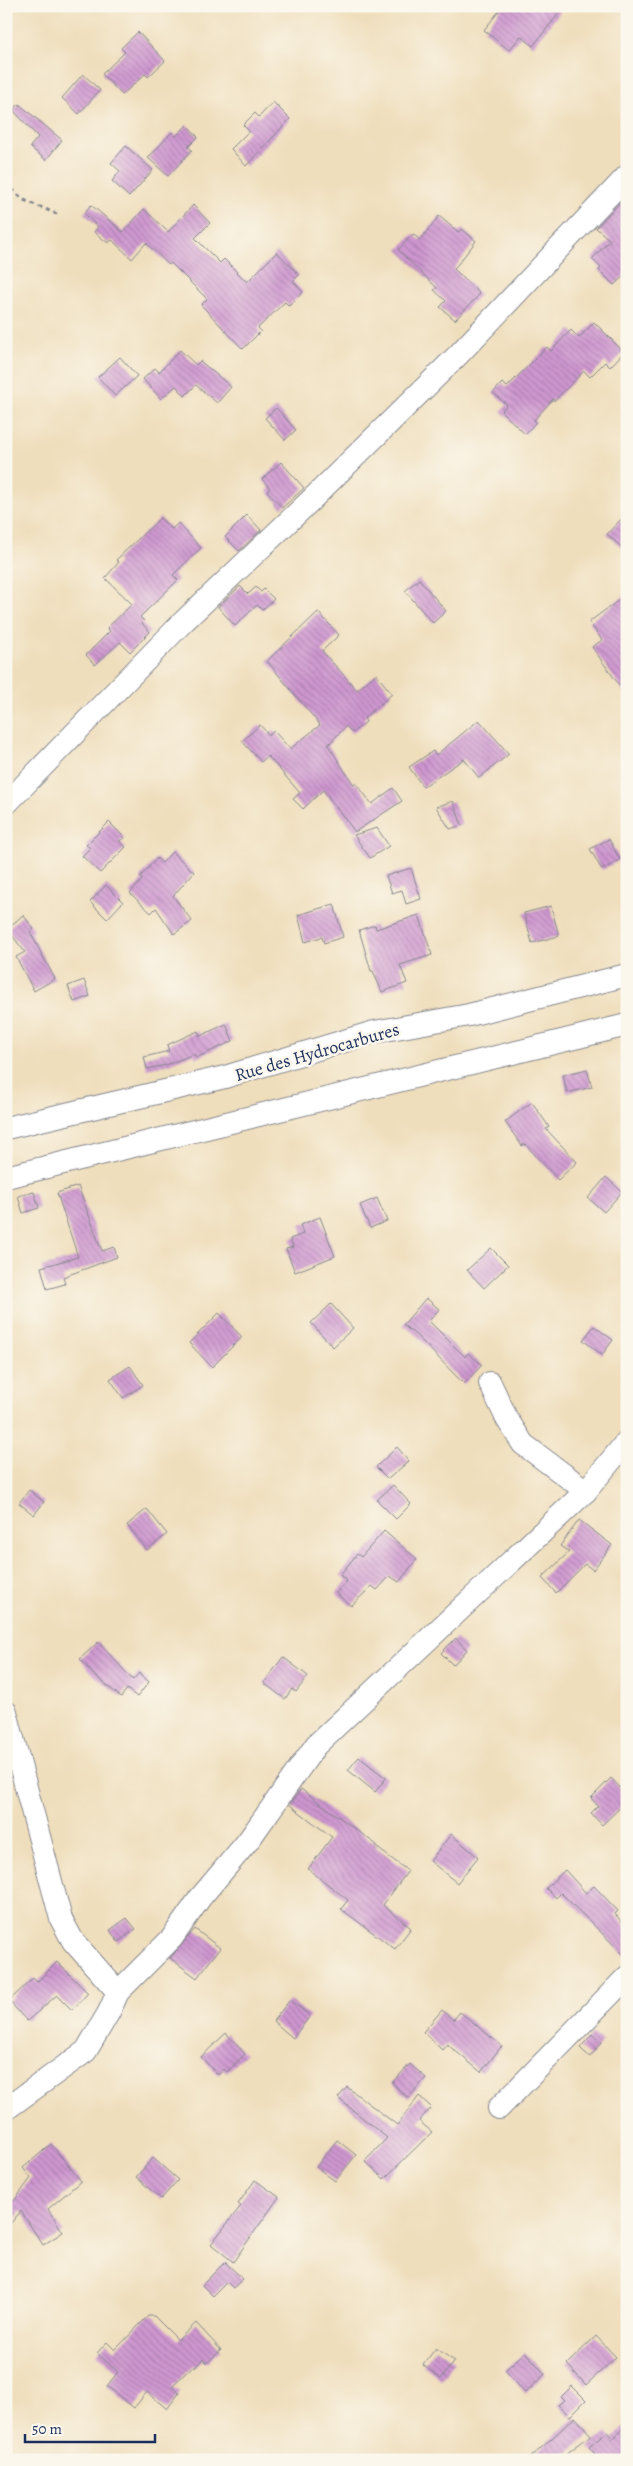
<svg xmlns="http://www.w3.org/2000/svg" width="633" height="2466" viewBox="0 0 633 2466" font-family="Alegreya,serif">
<defs>
<pattern id="building-back-hatch" width="6" height="6" patternUnits="userSpaceOnUse" patternTransform="scale(1.25)"><rect width="6" height="6" fill="#cf97d0"/><path d="M-1 5l2 2M0 0l6 6M5-1l2 2" fill="none" stroke="#a77cac"/></pattern>
</defs>
<rect width="100%" height="100%" fill="#fbf7ec"/>
<filter id="ink" filterUnits="userSpaceOnUse"><feTurbulence type="fractalNoise" baseFrequency=".02" numOctaves="2"/><feDisplacementMap in="SourceGraphic" scale="10" xChannelSelector="R" yChannelSelector="G"/><feConvolveMatrix kernelMatrix="1 2 1 2 8 2 1 2 1" color-interpolation-filters="sRGB"/></filter>
<filter id="wash" filterUnits="userSpaceOnUse"><feTurbulence type="fractalNoise" baseFrequency=".0096" numOctaves="4" result="noise"/><feDisplacementMap in="SourceGraphic" scale="20" xChannelSelector="R" yChannelSelector="G"/><feGaussianBlur stdDeviation="1.12" result="paint"/><feColorMatrix in="noise" values="0 0 0 0 0 0 0 0 0 0 0 0 0 0 0 0 0 1.4 0 .05"/><feComposite in="paint" operator="in"/></filter>
<g filter="url(#wash)">
<rect width="100%" height="100%" fill="#efdebc"/>
<g id="blocks">
<g fill="url(#building-back-hatch)">
<polygon points="503,6 554,6 560,12 533,46 521,36 509,50 484,30"/>
<polygon points="138,32 165,61 148,77 145,74 122,95 102,74 125,52 121,48"/>
<polygon points="83,74 100,90 79,114 62,98"/>
<polygon points="273,102 290,119 246,166 231,149 249,131 243,125 255,113 259,117"/>
<polygon points="19,104 62,140 46,160 30,147 38,137 13,110"/>
<polygon points="187,125 198,137 188,147 192,150 168,176 148,158 172,132 176,136"/>
<polygon points="126,146 153,170 129,197 112,181 120,171 111,163"/>
<polygon points="627,195 627,273 614,285 599,270 601,268 592,259 610,240 596,228"/>
<polygon points="91,205 123,232 144,209 168,232 193,205 210,223 195,238 220,263 224,259 247,282 277,252 299,275 293,281 303,292 289,306 285,302 258,328 261,331 243,349 201,305 207,299 171,263 169,265 146,243 132,259 112,240 108,243 94,232 98,227 84,213"/>
<polygon points="439,216 458,232 462,229 476,241 454,269 480,294 455,320 440,307 446,301 434,290 437,288 398,250 413,234 420,240"/>
<polygon points="594,322 624,352 610,367 605,362 590,377 584,371 554,401 553,399 534,420 536,422 525,434 501,411 507,405 493,393 502,383 507,387 547,347 551,351 571,330 579,338"/>
<polygon points="180,350 196,365 200,361 231,387 217,403 196,385 185,396 176,386 161,399 143,379 155,368 159,372"/>
<polygon points="120,357 137,376 115,396 98,377"/>
<polygon points="276,408 296,430 285,440 265,418"/>
<polygon points="281,462 304,488 282,508 267,491 270,488 262,479"/>
<polygon points="627,513 627,552 607,534"/>
<polygon points="247,515 261,530 239,551 225,537"/>
<polygon points="160,518 172,529 178,523 201,548 173,575 178,580 140,617 144,621 142,623 150,632 130,652 120,642 95,665 86,655 110,631 107,628 132,604 105,578 119,562 116,560"/>
<polygon points="419,579 446,611 433,623 405,591"/>
<polygon points="240,586 248,594 256,587 261,592 264,589 274,599 262,610 257,605 235,626 218,607"/>
<polygon points="627,594 627,696 592,647 602,640 589,622"/>
<polygon points="318,612 339,635 322,651 357,690 376,674 392,694 364,718 366,722 352,733 346,726 328,745 354,785 356,783 372,804 393,788 402,801 355,832 323,790 303,809 293,799 300,793 268,756 261,762 242,741 260,725 269,735 274,731 290,749 320,725 267,661"/>
<polygon points="479,720 509,754 479,778 464,759 423,787 409,767 433,751 436,755"/>
<polygon points="453,801 462,825 450,829 436,807"/>
<polygon points="109,822 125,838 119,841 126,847 100,873 82,856 90,848 86,845"/>
<polygon points="377,828 389,846 370,858 354,835"/>
<polygon points="609,839 620,860 602,870 590,849"/>
<polygon points="172,852 194,872 173,896 192,921 174,934 156,908 151,913 130,893 142,880 140,877 157,858 162,863"/>
<polygon points="411,868 421,899 406,904 402,890 392,893 386,876"/>
<polygon points="106,885 123,902 107,919 90,902"/>
<polygon points="334,904 343,937 324,943 322,937 305,942 298,915"/>
<polygon points="551,906 559,936 532,943 524,913"/>
<polygon points="23,915 34,929 30,932 55,979 34,991 16,957 25,952 7,929"/>
<polygon points="419,915 432,955 400,965 407,983 382,992 373,971 371,971 359,930 375,925 376,929"/>
<polygon points="84,980 90,996 74,1002 68,986"/>
<polygon points="226,1024 233,1041 196,1058 194,1054 166,1065 147,1069 144,1057 169,1051 167,1045 198,1031 200,1036"/>
<polygon points="587,1069 592,1087 567,1093 563,1075"/>
<polygon points="532,1102 549,1127 546,1129 577,1162 558,1180 525,1144 522,1146 505,1122"/>
<polygon points="606,1177 622,1192 604,1212 588,1198"/>
<polygon points="78,1186 102,1251 114,1247 117,1257 63,1277 65,1284 47,1289 41,1267 78,1257 57,1193"/>
<polygon points="34,1192 39,1208 23,1213 18,1196"/>
<polygon points="377,1198 387,1221 370,1228 360,1205"/>
<polygon points="320,1217 335,1256 295,1272 286,1249 293,1247 290,1239 303,1234 300,1225"/>
<polygon points="491,1248 508,1265 484,1288 467,1270"/>
<polygon points="426,1298 439,1309 429,1321 465,1357 468,1353 482,1365 464,1384 416,1335 403,1325"/>
<polygon points="331,1304 353,1328 333,1347 311,1323"/>
<polygon points="219,1313 242,1337 212,1367 189,1343"/>
<polygon points="594,1326 613,1340 602,1355 583,1340"/>
<polygon points="130,1366 143,1385 123,1398 110,1379"/>
<polygon points="397,1447 409,1461 388,1479 376,1467"/>
<polygon points="393,1485 411,1504 396,1519 377,1500"/>
<polygon points="29,1490 44,1502 34,1515 19,1503"/>
<polygon points="147,1509 167,1534 147,1550 127,1525"/>
<polygon points="579,1520 612,1545 593,1570 585,1564 556,1593 542,1578 569,1552 560,1546"/>
<polygon points="384,1531 417,1559 399,1582 390,1576 377,1590 372,1586 351,1606 336,1593 347,1581 340,1575 357,1554 361,1557"/>
<polygon points="456,1638 467,1650 453,1665 441,1653"/>
<polygon points="98,1642 133,1680 139,1673 149,1682 137,1697 127,1689 121,1697 94,1675 80,1659"/>
<polygon points="283,1657 308,1676 296,1692 292,1689 285,1699 264,1683"/>
<polygon points="359,1757 386,1778 375,1792 348,1770"/>
<polygon points="611,1778 627,1795 627,1801 602,1825 591,1813 598,1806 591,1798"/>
<polygon points="301,1789 377,1845 376,1847 408,1871 383,1905 411,1928 395,1949 341,1909 348,1900 308,1869 332,1837 290,1805"/>
<polygon points="451,1834 478,1857 457,1883 430,1861"/>
<polygon points="565,1870 586,1893 594,1886 618,1911 615,1914 627,1928 627,1958 561,1893 556,1898 546,1888"/>
<polygon points="127,1918 136,1929 118,1942 110,1930"/>
<polygon points="195,1929 220,1948 197,1978 170,1958"/>
<polygon points="57,1962 88,1993 72,2010 57,1995 27,2021 9,2001 33,1978 37,1982"/>
<polygon points="290,2000 310,2016 293,2038 273,2021"/>
<polygon points="442,2010 453,2020 460,2012 502,2046 481,2072 447,2044 442,2050 423,2032"/>
<polygon points="226,2033 245,2054 227,2072 224,2069 218,2075 201,2057"/>
<polygon points="592,2034 602,2042 590,2057 580,2048"/>
<polygon points="410,2064 426,2078 408,2098 392,2083"/>
<polygon points="347,2087 397,2125 419,2096 431,2107 419,2121 432,2132 384,2179 365,2161 387,2138 338,2098"/>
<polygon points="337,2140 356,2155 335,2181 316,2167"/>
<polygon points="51,2144 81,2181 48,2209 63,2232 43,2245 21,2211 6,2229 6,2194 14,2201 31,2178 23,2168"/>
<polygon points="153,2158 178,2180 161,2199 136,2177"/>
<polygon points="255,2180 279,2197 233,2262 211,2244 241,2206 238,2204"/>
<polygon points="225,2262 243,2279 233,2288 227,2282 213,2296 202,2285"/>
<polygon points="148,2316 154,2316 178,2340 196,2323 221,2350 207,2363 203,2359 195,2367 194,2365 172,2386 180,2392 167,2409 147,2392 134,2408 107,2386 118,2372 97,2353 107,2342 115,2350"/>
<polygon points="596,2336 616,2357 586,2385 567,2364"/>
<polygon points="436,2348 454,2361 441,2379 423,2365"/>
<polygon points="525,2352 545,2374 525,2393 505,2370"/>
<polygon points="572,2386 586,2400 570,2416 558,2405 564,2400 561,2397"/>
<polygon points="575,2417 591,2435 558,2460 528,2460"/>
<polygon points="627,2424 627,2460 600,2460 589,2447 607,2432 613,2439"/>
</g>
</g>
</g>
<g filter="url(#ink)">
<use href="#blocks" fill-opacity="0" stroke="#85868d" stroke-width="1"/>
<g fill="none" stroke-linecap="round" stroke-linejoin="round">
<g stroke="#85868d" stroke-width="24">
<g id="minor">
<polyline points="6,804 184,621 310,501 459,354 627,176"/>
<polyline points="6,1128 225,1077 374,1032 469,1015 627,975"/>
<polyline points="6,1177 627,1025"/>
<polyline points="490,1383 507,1419 523,1444 586,1491"/>
<polyline points="6,1712 61,1919 73,1941 118,1992 109,2012 86,2051 6,2109"/>
<polyline points="118,1992 172,1938 200,1898 248,1841 316,1745 586,1491 627,1441"/>
<polyline points="499,2108 627,1977"/>
</g>
</g>
<polyline stroke="#85868d" stroke-width="3" stroke-dasharray="4 4" stroke-linecap="butt" points="6,184 24,200 59,215"/>
<use href="#minor" stroke="#fff" stroke-width="22"/>
</g>
</g>
<g text-anchor="middle" dominant-baseline="central" stroke-width="5" stroke-linejoin="round" paint-order="stroke">
<g font-size="18" fill="#1b2f5e" stroke="#fbf7ec">
<text transform="translate(317 1052) rotate(-16)">Rue des Hydrocarbures</text>
</g>
</g>
<rect width="633" height="2466" fill="none" stroke="#fbf7ec" stroke-width="25"/>
<path d="M25 2434v8h130v-8" fill="none" stroke="#1b2f5e" stroke-width="2.5"/>
<text x="32" y="2434" font-size="15" fill="#1b2f5e" stroke="#fbf7ec" stroke-width="4" paint-order="stroke">50 m</text>
</svg>
